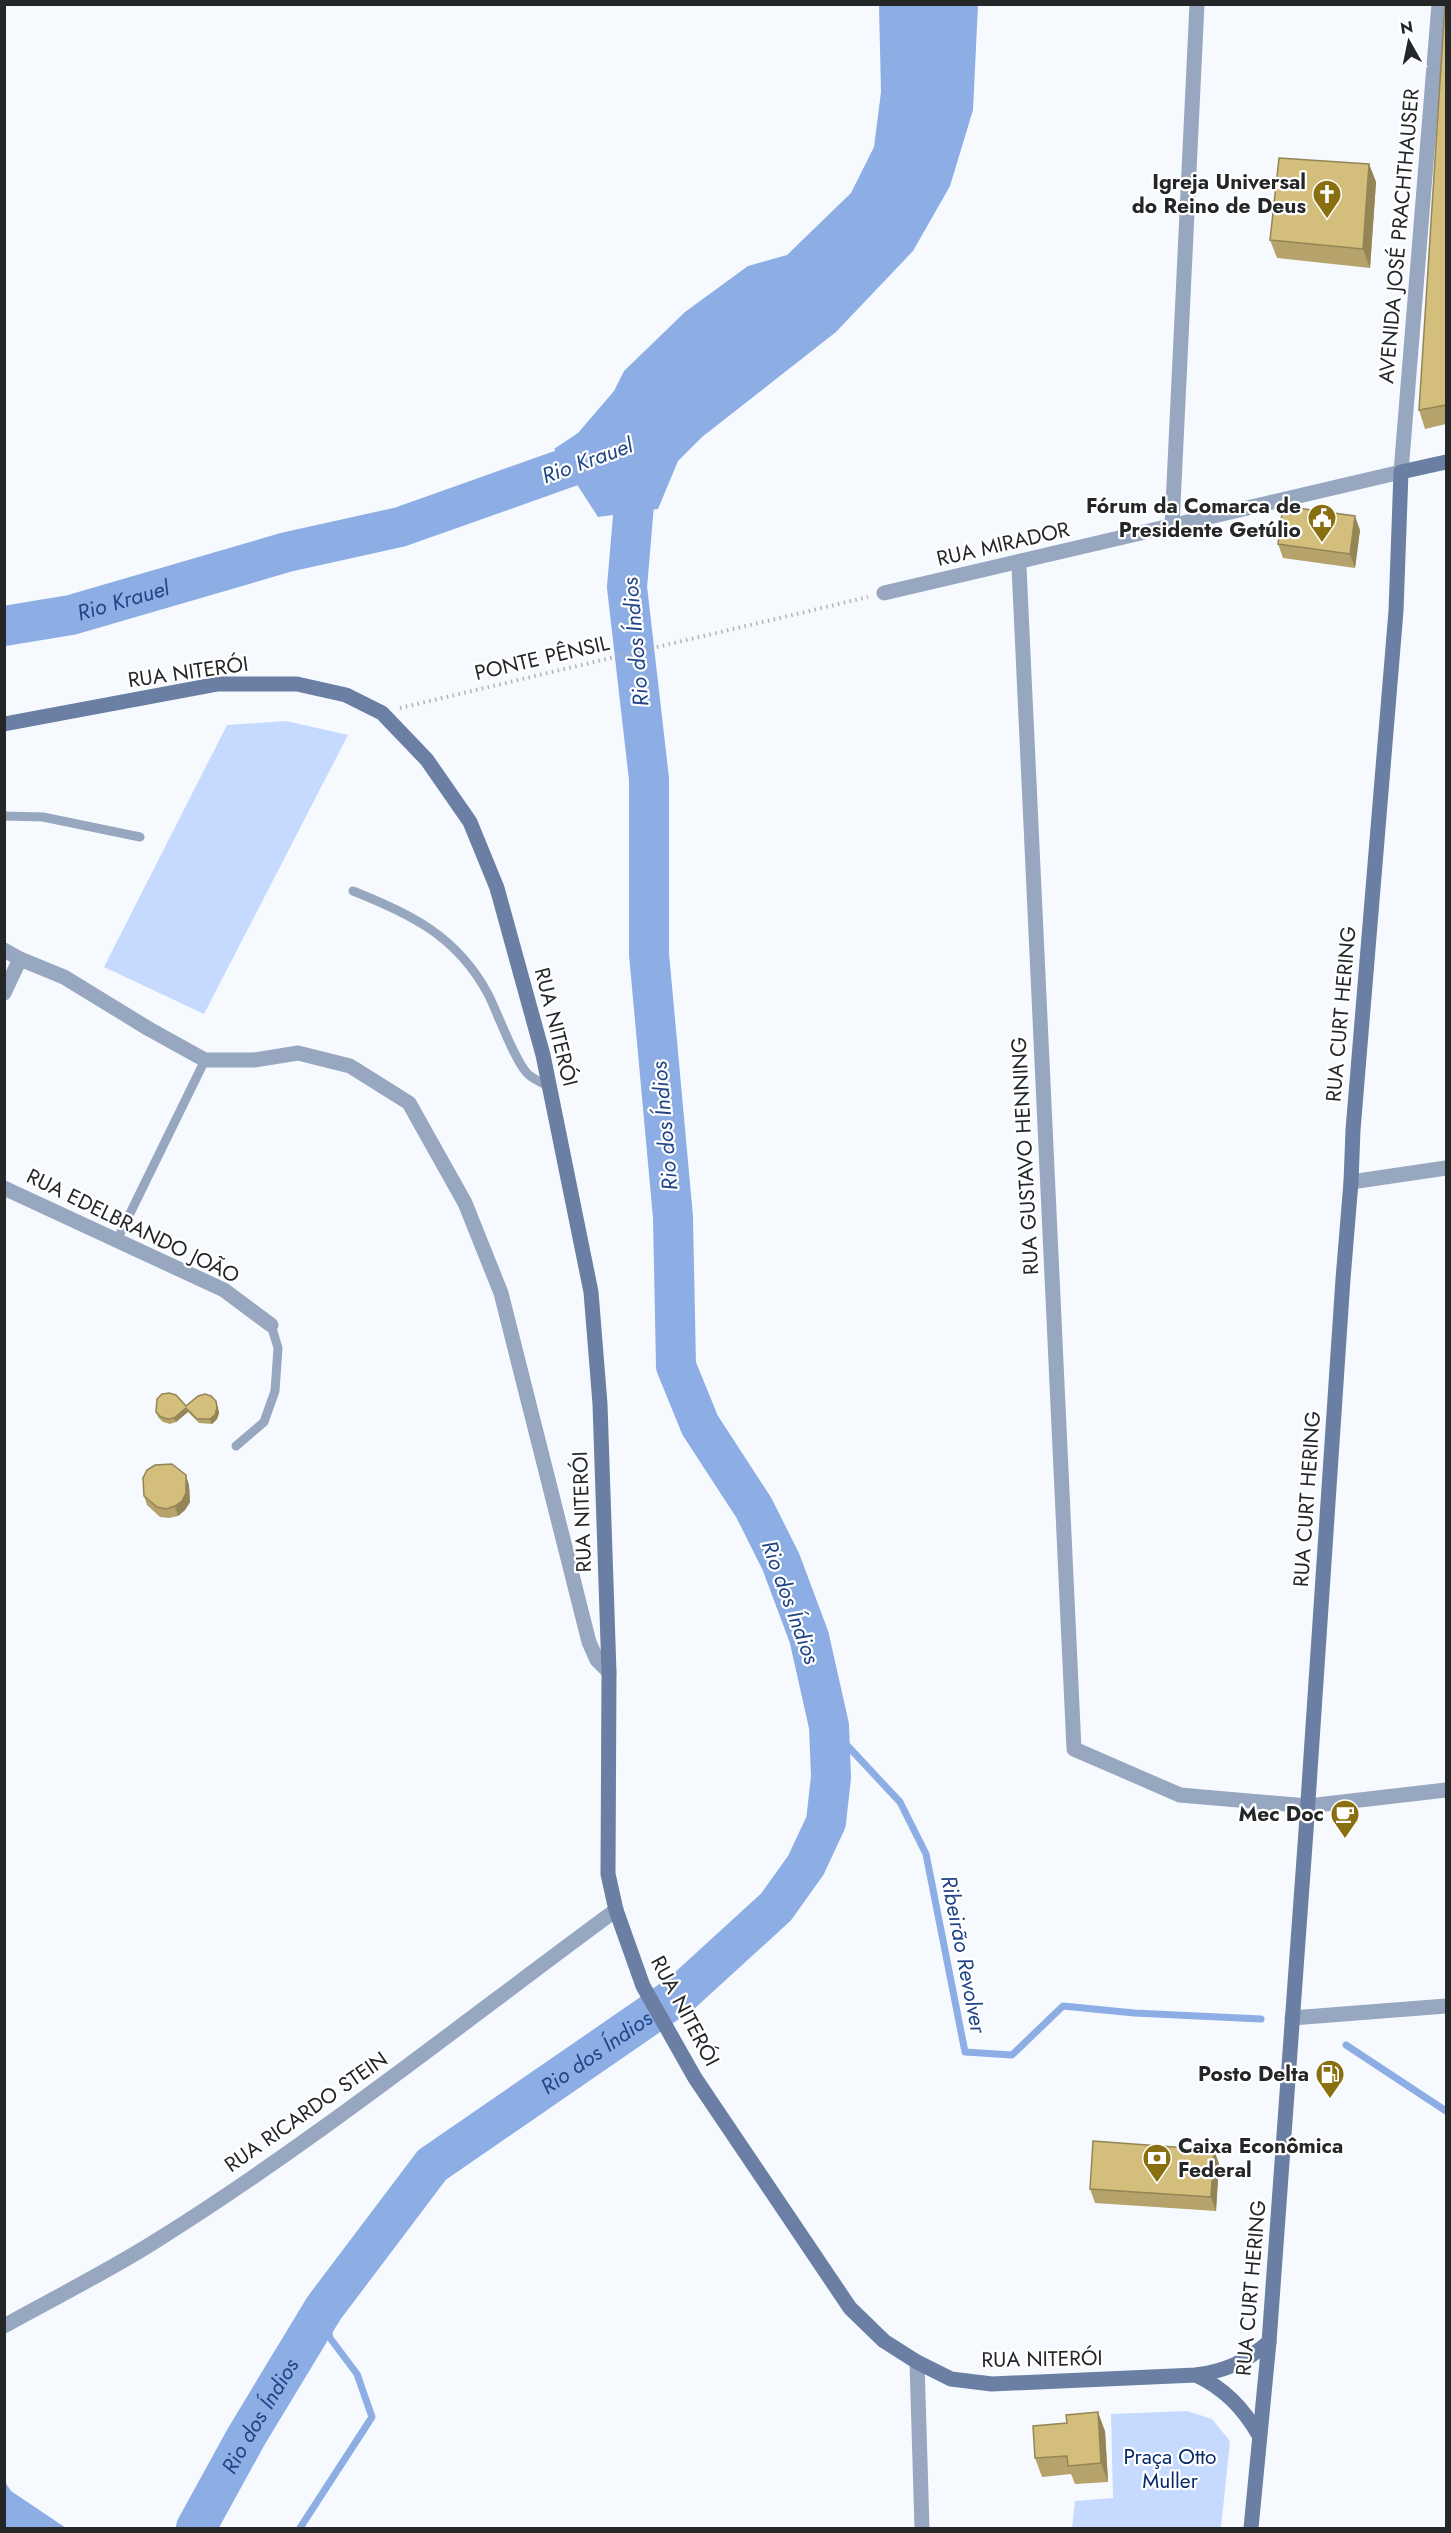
<svg xmlns="http://www.w3.org/2000/svg" width="1451" height="2533" viewBox="0 0 1451 2533" font-family="Jost,sans-serif">
<rect width="100%" height="100%" fill="#f6faff"/>
<g fill="#c5dafe">
<polygon points="286,721 348,735 204,1014 104,967 227,725"/>
<polygon points="1187,2411 1212,2419 1230,2441 1221,2528 1072,2528 1075,2501 1113,2498 1111,2414"/>
</g>
<g fill="#8dade5">
<polygon points="879,5 978,5 973,110 950,186 913,251 836,332 702,437 678,461 658,509 598,517 554,449 578,433 614,391 624,371 685,312 748,266 787,255 851,193 874,147 881,92"/>
<polygon points="5,2482 11,2491 66,2528 5,2528"/>
</g>
<g fill="none" stroke-linecap="round" stroke-linejoin="round">
<g stroke="#8dade5" stroke-width="7">
<polyline points="829,1726 900,1802 926,1854 965,2052 1012,2055 1063,2006 1134,2013 1261,2019"/>
<polyline points="1346,2045 1446,2111"/>
<polyline points="300,2528 372,2417 357,2374 330,2338 324,2308"/>
</g>
<g stroke="#8dade5" stroke-width="40">
<path id="s1" d="M4 626 71 615 287 552 400 527 617 450"/>
<path id="s2" d="M196 2528 246 2437 324 2308 432 2165 683 1992 776 1907 806 1865 826 1822 831 1777 829 1726 809 1637 781 1562 754 1508 700 1425 676 1366 673 1217 649 954V779L627 587 638 457"/>
</g>
<polyline stroke="#afb2b6" stroke-width="4" stroke-dasharray="1.5 4.5" stroke-linecap="butt" points="400,708 868,597"/>
<g stroke="#98a7c0" stroke-width="9">
<polyline points="4,816 43,817 140,837"/>
<path d="M353 891C411 914 457 936 488 994 497 1011 516 1065 529 1075 535 1080 543 1083 549 1087"/>
<polyline points="117,1240 205,1060"/>
<polyline points="236,1446 264,1422 275,1391 278,1348 271,1325"/>
</g>
<g stroke="#98a7c0" stroke-width="15">
<polyline points="1172,526 1197,4"/>
<polyline points="1021,561 1019,567 1074,1749 1180,1795 1308,1806 1446,1790"/>
<polyline points="884,593 1401,472 1439,4"/>
<polyline points="4,950 20,959 64,977 149,1029 205,1060 254,1060 298,1053 350,1066 409,1103 465,1203 501,1293 589,1642 597,1660 609,1672"/>
<polyline points="4,993 20,959"/>
<polyline points="1351,1182 1446,1168"/>
<polyline points="4,1188 224,1290 271,1325"/>
<polyline points="1292,2018 1446,2006"/>
<polyline points="917,2362 922,2528"/>
</g>
<path stroke="#98a7c0" stroke-width="15" d="M4 2326C53 2299 104 2273 151 2244 313 2143 462 2023 616 1910"/>
<g stroke="#6a7fa3" stroke-width="15">
<path d="M4 724 218 684H297L346 695 382 713 427 760 470 822 497 888 543 1055 591 1292 600 1404 609 1672 608 1874 616 1910 643 1986 695 2078 850 2308 884 2341 917 2362 951 2379 992 2384 1196 2375C1225 2371 1246 2362 1269 2342"/>
<path d="M1196 2375C1225 2389 1242 2407 1259 2435"/>
<polyline points="1251,2528 1269,2342 1306,1831 1343,1279 1351,1182 1353,1130 1396,611 1401,472 1446,462"/>
</g>
</g>
<g fill="#b6a36b">
<polygon points="1446,4 1446,424 1425,429 1419,410"/>
<polygon points="1369,164 1376,182 1370,268 1277,258 1270,240"/>
<polygon points="1360,530 1355,568 1283,558 1278,544"/>
<polygon points="186,1406 218,1406 219,1413 217,1419 212,1424 199,1423 188,1412 176,1422 170,1424 163,1422 158,1417 156,1412"/>
<polygon points="189,1485 190,1502 185,1510 178,1516 169,1518 160,1517 147,1505 144,1496"/>
<polygon points="1214,2150 1219,2164 1216,2211 1095,2203 1090,2189"/>
<polygon points="1067,2423 1105,2431 1108,2482 1075,2484 1071,2474 1042,2477 1035,2458"/>
</g>
<g fill="#948557">
<polygon points="1369,164 1376,182 1370,268 1363,249"/>
<polygon points="1355,516 1360,530 1355,568 1350,554"/>
<polygon points="216,1401 219,1413 217,1419 212,1424 210,1419"/>
<polygon points="186,1408 188,1412 176,1422 174,1418"/>
<polygon points="186,1475 189,1485 190,1502 185,1510 178,1516 175,1506"/>
<polygon points="1214,2150 1219,2164 1216,2211 1211,2197"/>
<polygon points="1098,2412 1105,2431 1108,2482 1101,2463"/>
</g>
<g fill="#d4be7c" stroke="#948557" stroke-width="1.5">
<polygon points="1445,4 1446,4 1446,405 1419,410"/>
<polygon points="1279,158 1369,164 1363,249 1270,240"/>
<polygon points="1283,506 1355,516 1350,554 1278,544"/>
<polygon points="169,1393 176,1395 186,1406 198,1396 205,1394 211,1396 216,1401 217,1408 215,1415 210,1419 197,1419 186,1408 174,1418 168,1419 161,1417 156,1412 157,1399 162,1394"/>
<polygon points="172,1464 186,1475 186,1493 182,1501 175,1506 166,1509 157,1507 144,1496 143,1478 147,1470 155,1465"/>
<polygon points="1093,2141 1214,2150 1211,2197 1090,2189"/>
<polygon points="1098,2412 1101,2463 1068,2466 1067,2456 1035,2458 1033,2426 1067,2423 1066,2415"/>
</g>
<defs>
<g id="church-pin" transform="scale(1.5)"><path d="M0 17L-7.5 6A9.5 9.5 0 1 1 7.5 6Z" fill="#896f10" stroke="#fff"/><path d="M-1.2-6h2.4v3.5h3.3v2.4h-3.3V6h-2.4V-.1h-3.3v-2.4h3.3Z" fill="#fff"/></g>
<g id="civic-pin" transform="scale(1.5)"><path d="M0 17L-7.5 6A9.5 9.5 0 1 1 7.5 6Z" fill="#896f10" stroke="#fff"/><path d="M-.6-6.5H3V-4.5H.6V-3L4-1V1h2V6H-6V1h2V-1L-.6-3ZM-1.2 2.5V6h2.4V2.5Z" fill="#fff"/></g>
<g id="cafe-pin" transform="scale(1.5)"><path d="M0 17L-7.5 6A9.5 9.5 0 1 1 7.5 6Z" fill="#896f10" stroke="#fff"/><path d="M-5.5-4.5H6V0H3Q3 3.5 0 3.5H-2.5Q-5.5 3.5-5.5 0ZM3-3.2v2h1.7v-2ZM-6 4.5H4V6H-6Z" fill="#fff"/></g>
<g id="fuel-pin" transform="scale(1.5)"><path d="M0 17L-7.5 6A9.5 9.5 0 1 1 7.5 6Z" fill="#896f10" stroke="#fff"/><path d="M-5.5-6h7V0h2V4h1.3V-2.5L3-4.5l.8-.8L6-3V5H2.5V1h-1V6h-7ZM-4.2-4.7v3.2H.2V-4.7Z" fill="#fff"/></g>
<g id="bank-pin" transform="scale(1.5)"><path d="M0 17L-7.5 6A9.5 9.5 0 1 1 7.5 6Z" fill="#896f10" stroke="#fff"/><path d="M-6-4H6V4H-6ZM0-2.3a2.3 2.3 0 1 0 0 4.6a2.3 2.3 0 1 0 0-4.6Z" fill="#fff"/></g>
</defs>
<g fill-rule="evenodd">
<use href="#church-pin" x="1327" y="194"/>
<use href="#civic-pin" x="1322" y="518"/>
<use href="#cafe-pin" x="1345" y="1814"/>
<use href="#fuel-pin" x="1330" y="2074"/>
<use href="#bank-pin" x="1157" y="2158"/>
</g>
<g text-anchor="middle" dominant-baseline="central" stroke-width="4.5" stroke-linejoin="round" paint-order="stroke">
<g font-size="21" font-weight="bold" fill="#242628" stroke="#fff" text-anchor="end">
<text x="1306" y="182">Igreja Universal<tspan x="1306" dy="24">do Reino de Deus</tspan></text>
<text x="1301" y="506">Fórum da Comarca de<tspan x="1301" dy="24">Presidente Getúlio</tspan></text>
<text x="1324" y="1814">Mec Doc</text>
<text x="1309" y="2074">Posto Delta</text>
<text x="1178" y="2146" text-anchor="start">Caixa Econômica<tspan x="1178" dy="24">Federal</tspan></text>
</g>
<g font-size="21" fill="#242628" stroke="#fff">
<text transform="translate(1399 236) rotate(-85)">AVENIDA JOSÉ PRACHTHAUSER</text>
<text transform="translate(1003 544) rotate(-13)">RUA MIRADOR</text>
<text transform="translate(542 658) rotate(-13)">PONTE PÊNSIL</text>
<text transform="translate(188 672) rotate(-8)">RUA NITERÓI</text>
<text transform="translate(1341 1014) rotate(-85)">RUA CURT HERING</text>
<text transform="translate(556 1027) rotate(76)">RUA NITERÓI</text>
<text transform="translate(1025 1156) rotate(-93)">RUA GUSTAVO HENNING</text>
<text transform="translate(133 1226) rotate(26)">RUA EDELBRANDO JOÃO</text>
<text transform="translate(1307 1499) rotate(-86)">RUA CURT HERING</text>
<text transform="translate(582 1512) rotate(-92)">RUA NITERÓI</text>
<text transform="translate(685 2011) rotate(62)">RUA NITERÓI</text>
<text transform="translate(306 2112) rotate(-35)">RUA RICARDO STEIN</text>
<text transform="translate(1251 2288) rotate(-85)">RUA CURT HERING</text>
<text transform="translate(1042 2359) rotate(-1)">RUA NITERÓI</text>
</g>
<g font-size="21" fill="#052a6a" stroke="#fff">
<text x="1170" y="2457">Praça Otto<tspan x="1170" dy="24">Muller</tspan></text>
</g>
<g font-size="22" font-style="italic" fill="#204587" stroke="#fff">
<text transform="translate(587 460) rotate(-20)">Rio Krauel</text>
<text stroke="none"><textPath href="#s1" startOffset="122">Rio Krauel</textPath></text>
<text transform="translate(635 642) rotate(-95)">Rio dos Índios</text>
<text transform="translate(664 1126) rotate(-95)">Rio dos Índios</text>
<text transform="translate(791 1602) rotate(70)">Rio dos Índios</text>
<text transform="translate(964 1954) rotate(79)">Ribeirão Revolver</text>
<text stroke="none"><textPath href="#s2" startOffset="633">Rio dos Índios</textPath></text>
<text stroke="none"><textPath href="#s2" startOffset="129">Rio dos Índios</textPath></text>
</g>
</g>
<rect width="1451" height="2533" fill="none" stroke="#242628" stroke-width="12"/>
<g transform="translate(1409 42) rotate(351)" stroke="#ffffff" stroke-width="4.5" paint-order="stroke">
<path d="M0-4.5L10 22L0 15L-10 22Z" fill="#242628"/>
<text y="-9" font-size="16" font-weight="bold" text-anchor="middle" fill="#242628">N</text>
</g>
</svg>
